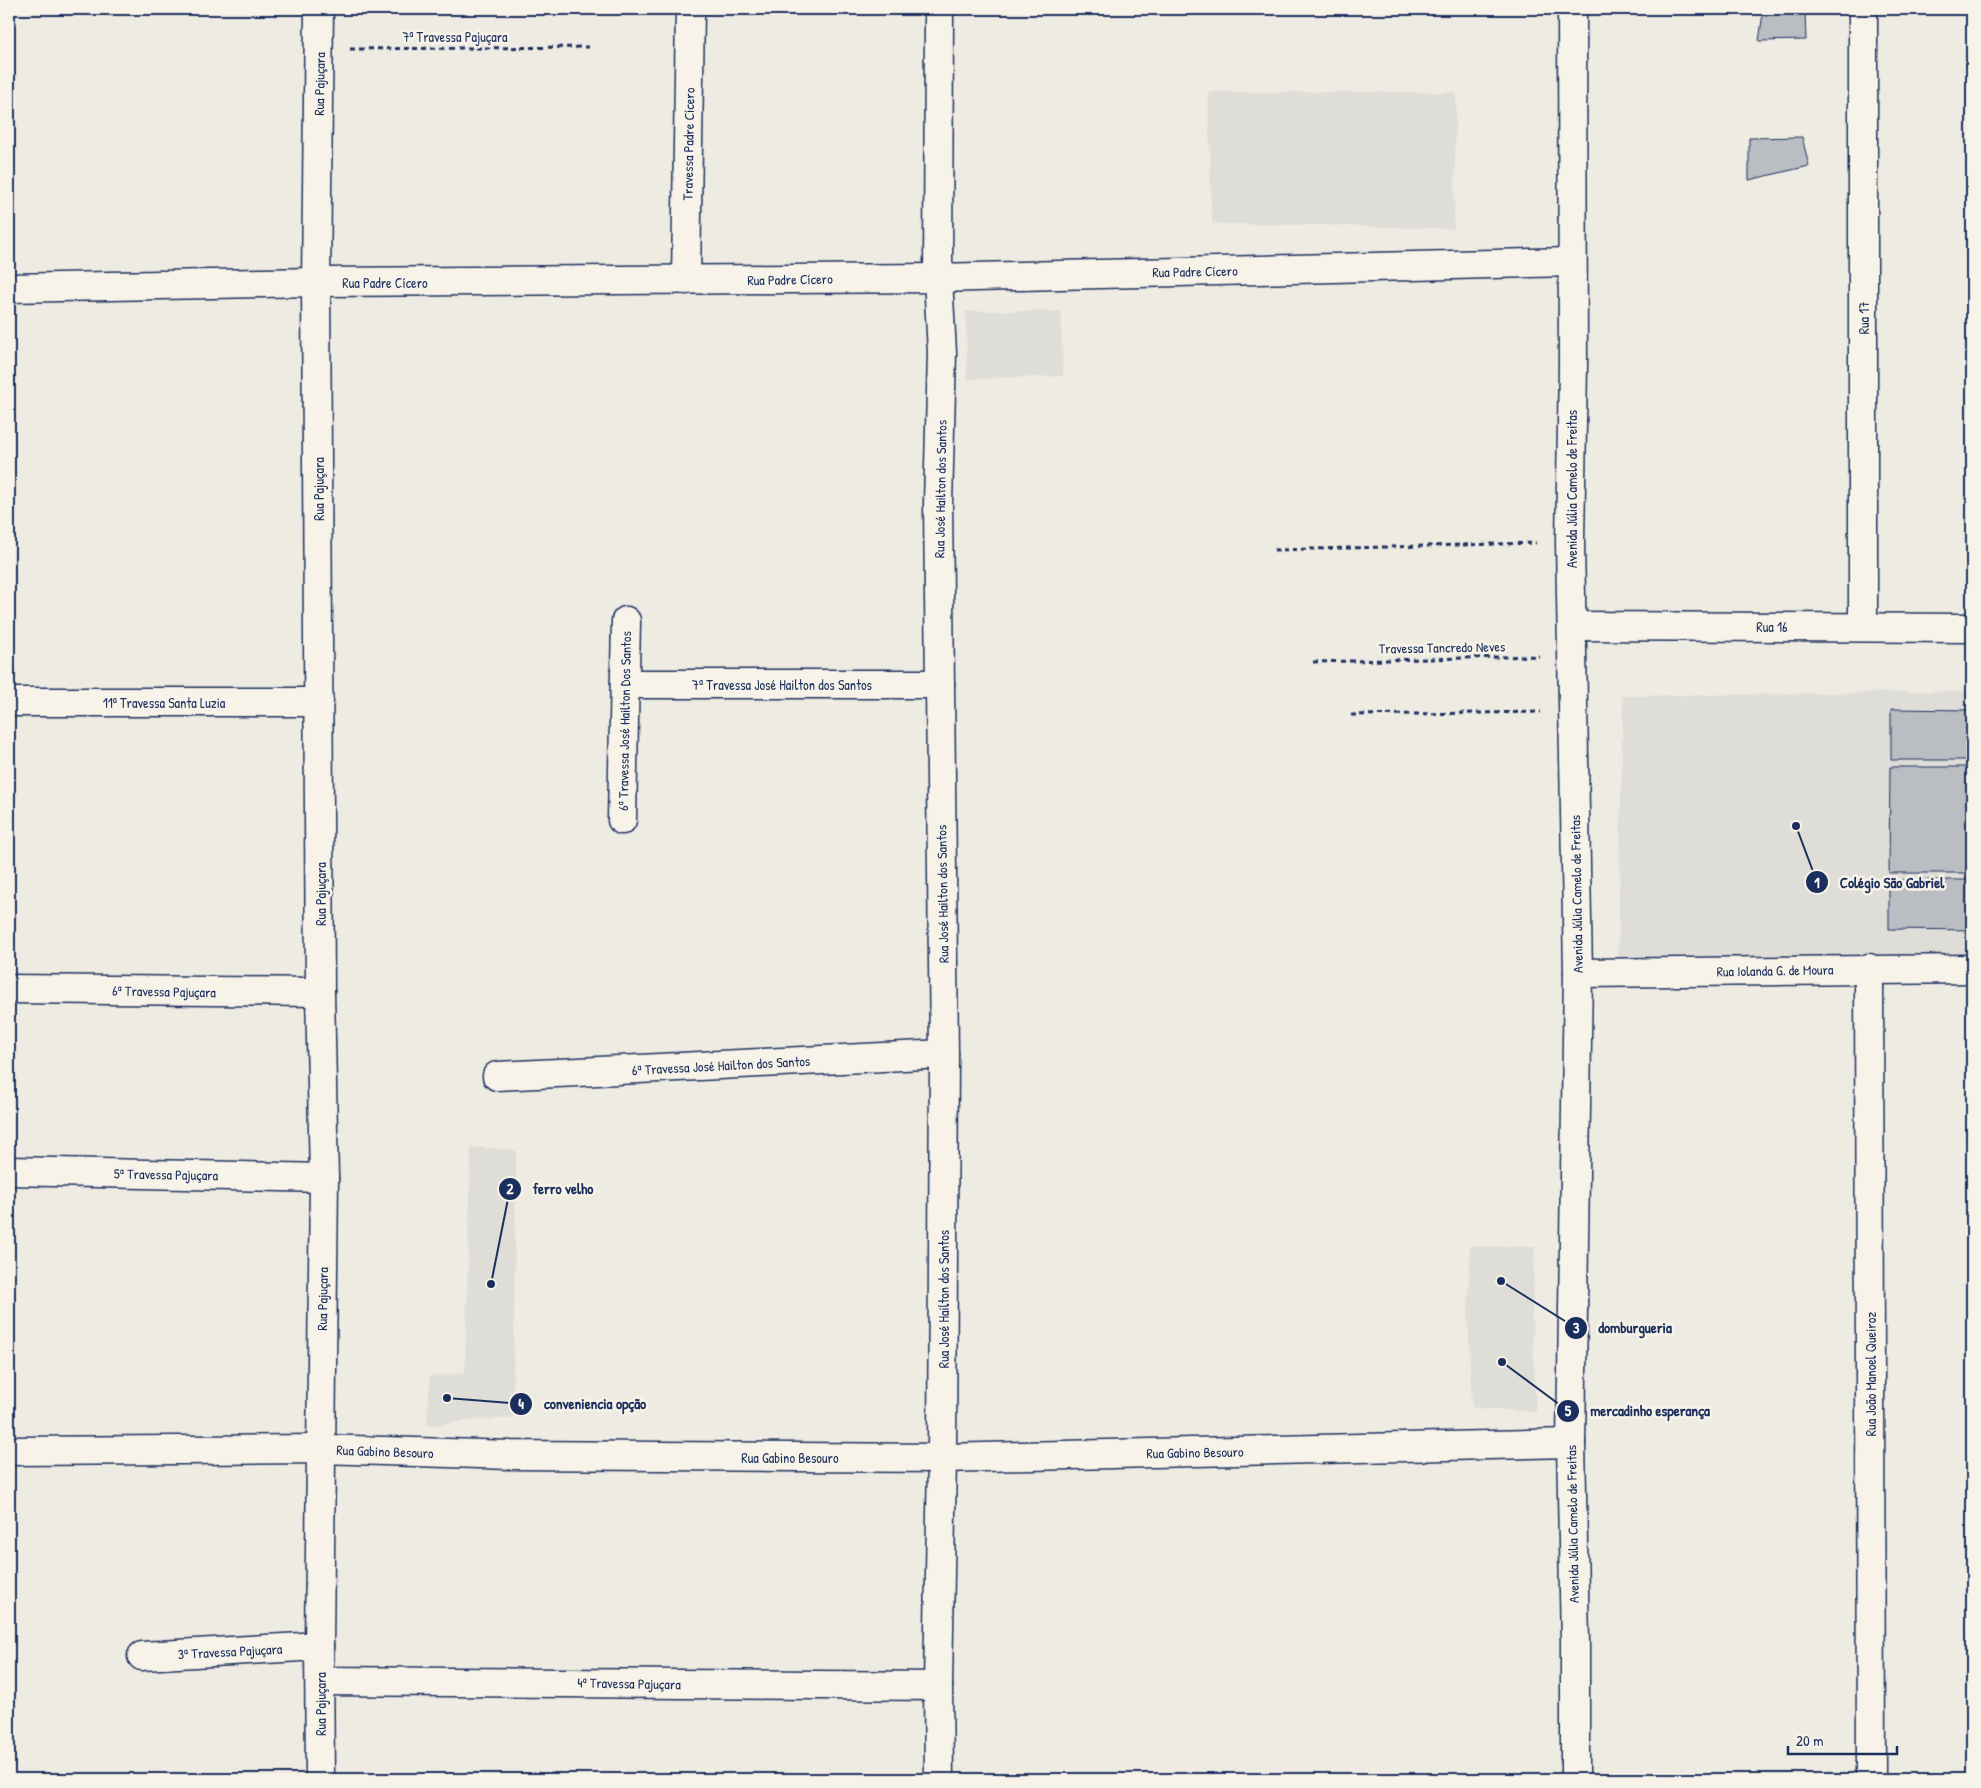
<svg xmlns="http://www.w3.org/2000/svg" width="1981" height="1788" viewBox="0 0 1981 1788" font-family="'Patrick Hand',sans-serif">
<rect width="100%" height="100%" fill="#eeebe2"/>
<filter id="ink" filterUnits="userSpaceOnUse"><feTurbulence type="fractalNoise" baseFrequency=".02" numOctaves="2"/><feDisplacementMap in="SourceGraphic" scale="10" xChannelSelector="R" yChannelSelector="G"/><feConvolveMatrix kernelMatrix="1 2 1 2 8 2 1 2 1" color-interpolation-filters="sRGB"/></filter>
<g filter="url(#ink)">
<g fill="#deddd8">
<polygon points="1208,92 1456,92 1454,229 1320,225 1212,224"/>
<polygon points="966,311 1061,311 1063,376 967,379"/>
<polygon points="1972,691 1972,957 1618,962 1623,696"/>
<polygon points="471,1147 516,1150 513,1418 463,1421 427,1426 430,1376 465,1373"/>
<polygon points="1470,1246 1535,1246 1532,1315 1536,1412 1472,1408 1468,1315"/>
</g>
<g fill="#babdc2" stroke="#1b2f5e">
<polygon points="1805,11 1806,40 1759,41 1763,13"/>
<polygon points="1802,137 1809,166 1749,180 1749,138"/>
<polygon points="1891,709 1972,710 1972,760 1891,760"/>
<polygon points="1890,767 1972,767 1972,873 1889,873"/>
<polygon points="1889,880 1972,880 1972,930 1889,929"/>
</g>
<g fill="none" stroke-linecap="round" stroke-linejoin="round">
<g stroke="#1b2f5e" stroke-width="31">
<g id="street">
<polyline points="319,9 316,282 320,992 324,1178 319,1646 320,1779"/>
<polyline points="939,9 938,278 942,353 938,504 944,1054 942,1458 938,1686 939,1779"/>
<polyline points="686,280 690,9"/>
<polyline points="1572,626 1972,628"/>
<polyline points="1863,627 1863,9"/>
<polyline points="625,684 940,684"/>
<polyline points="9,702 319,702"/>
<polyline points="622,820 626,621"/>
<polyline points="1869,968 1871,1779"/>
<polyline points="1578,973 1972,969"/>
<polyline points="9,989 320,992"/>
<polyline points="497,1076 944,1054"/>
<polyline points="9,1171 324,1178"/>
<polyline points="9,1451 321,1449 511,1455 942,1458 1571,1443"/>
<polyline points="142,1656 319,1646"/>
<polyline points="320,1681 938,1686"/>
</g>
</g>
<g stroke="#1b2f5e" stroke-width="31">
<g id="secondary">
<polyline points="1572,9 1573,365 1570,542 1578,973 1571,1443 1575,1642 1575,1779"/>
<polyline points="9,288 316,282 938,278 1572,262"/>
</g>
</g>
<g stroke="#1b2f5e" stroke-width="3" stroke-dasharray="5 4" stroke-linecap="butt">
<polyline points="9,16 11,16"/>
<polyline points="350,49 590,47"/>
<polyline points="1274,550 1536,543"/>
<polyline points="1313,662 1539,656"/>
<polyline points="1351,715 1541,712"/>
</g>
<use href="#street" stroke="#f7f3e8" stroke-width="28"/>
<use href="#secondary" stroke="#f7f3e8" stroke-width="28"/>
</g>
</g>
<g text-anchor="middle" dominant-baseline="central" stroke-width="5" stroke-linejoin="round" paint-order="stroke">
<g font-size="14" fill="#1b2f5e" stroke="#f7f3e8">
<text x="455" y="36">7ª Travessa Pajuçara</text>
<text transform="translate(319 84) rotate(-89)">Rua Pajuçara</text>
<text transform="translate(688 144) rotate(-89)">Travessa Padre Cícero</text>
<text transform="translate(1195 271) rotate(-1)">Rua Padre Cícero</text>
<text transform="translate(790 279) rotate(-1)">Rua Padre Cícero</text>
<text x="385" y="282">Rua Padre Cícero</text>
<text transform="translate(1863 318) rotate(-90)">Rua 17</text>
<text transform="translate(318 489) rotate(-90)">Rua Pajuçara</text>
<text transform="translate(940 489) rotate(-89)">Rua José Hailton dos Santos</text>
<text transform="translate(1571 489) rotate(-90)">Avenida Júlia Camelo de Freitas</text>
<text x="1772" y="626">Rua 16</text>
<text transform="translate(1442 647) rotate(-1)">Travessa Tancredo Neves</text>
<text x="782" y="684">7ª Travessa José Hailton dos Santos</text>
<text x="164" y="702">11ª Travessa Santa Luzia</text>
<text transform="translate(624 721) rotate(-89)">6ª Travessa José Hailton Dos Santos</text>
<text transform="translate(320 894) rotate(-90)">Rua Pajuçara</text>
<text transform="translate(942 894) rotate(-91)">Rua José Hailton dos Santos</text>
<text transform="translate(1576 894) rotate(-91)">Avenida Júlia Camelo de Freitas</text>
<text transform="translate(1775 970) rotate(-1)">Rua Iolanda G. de Moura</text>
<text transform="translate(164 991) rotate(1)">6ª Travessa Pajuçara</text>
<text transform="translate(721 1065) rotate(-3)">6ª Travessa José Hailton dos Santos</text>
<text transform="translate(166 1174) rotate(1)">5ª Travessa Pajuçara</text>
<text transform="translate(322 1299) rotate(-89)">Rua Pajuçara</text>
<text transform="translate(943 1299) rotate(-90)">Rua José Hailton dos Santos</text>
<text transform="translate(1870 1374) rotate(-90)">Rua João Manoel Queiroz</text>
<text transform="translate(385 1451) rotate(2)">Rua Gabino Besouro</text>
<text transform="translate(1195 1452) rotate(-1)">Rua Gabino Besouro</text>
<text x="790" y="1457">Rua Gabino Besouro</text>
<text transform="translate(1572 1524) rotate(-91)">Avenida Júlia Camelo de Freitas</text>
<text transform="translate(230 1651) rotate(-3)">3ª Travessa Pajuçara</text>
<text transform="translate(629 1683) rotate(1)">4ª Travessa Pajuçara</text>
<text transform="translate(320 1704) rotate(-90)">Rua Pajuçara</text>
</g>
</g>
<path fill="none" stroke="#1b2f5e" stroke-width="2" d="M1796 826L1817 882M491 1284L510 1189M1501 1281L1576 1328M447 1398L521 1404M1502 1362L1568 1411"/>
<g fill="#1b2f5e" stroke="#f7f3e8" stroke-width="2">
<circle cx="1796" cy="826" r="5"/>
<circle cx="491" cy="1284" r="5"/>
<circle cx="1501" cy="1281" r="5"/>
<circle cx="447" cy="1398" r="5"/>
<circle cx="1502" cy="1362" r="5"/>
<circle cx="1817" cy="882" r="12"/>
<circle cx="510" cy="1189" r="12"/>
<circle cx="1576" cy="1328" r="12"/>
<circle cx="521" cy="1404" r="12"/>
<circle cx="1568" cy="1411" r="12"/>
</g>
<g font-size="15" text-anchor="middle" font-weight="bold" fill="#fff">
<text x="1817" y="888">1</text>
<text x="510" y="1194">2</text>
<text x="1576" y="1333">3</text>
<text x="521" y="1409">4</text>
<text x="1568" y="1416">5</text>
</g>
<g font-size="15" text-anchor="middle" font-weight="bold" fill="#1b2f5e" stroke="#f7f3e8" stroke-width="5" stroke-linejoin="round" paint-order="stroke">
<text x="1892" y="888">Colégio São Gabriel</text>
<text x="563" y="1194">ferro velho</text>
<text x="1635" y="1333">domburgueria</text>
<text x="595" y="1409">conveniencia opção</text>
<text x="1650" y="1416">mercadinho esperança</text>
</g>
<rect width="1981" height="1788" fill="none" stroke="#f7f3e8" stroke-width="30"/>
<rect x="15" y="15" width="1951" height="1758" fill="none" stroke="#1b2f5e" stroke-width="2" filter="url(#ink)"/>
<path d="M1788 1746v8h109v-8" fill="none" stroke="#1b2f5e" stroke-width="2.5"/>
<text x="1796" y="1746" font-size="15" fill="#1b2f5e" stroke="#f7f3e8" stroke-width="4" paint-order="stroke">20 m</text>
</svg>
